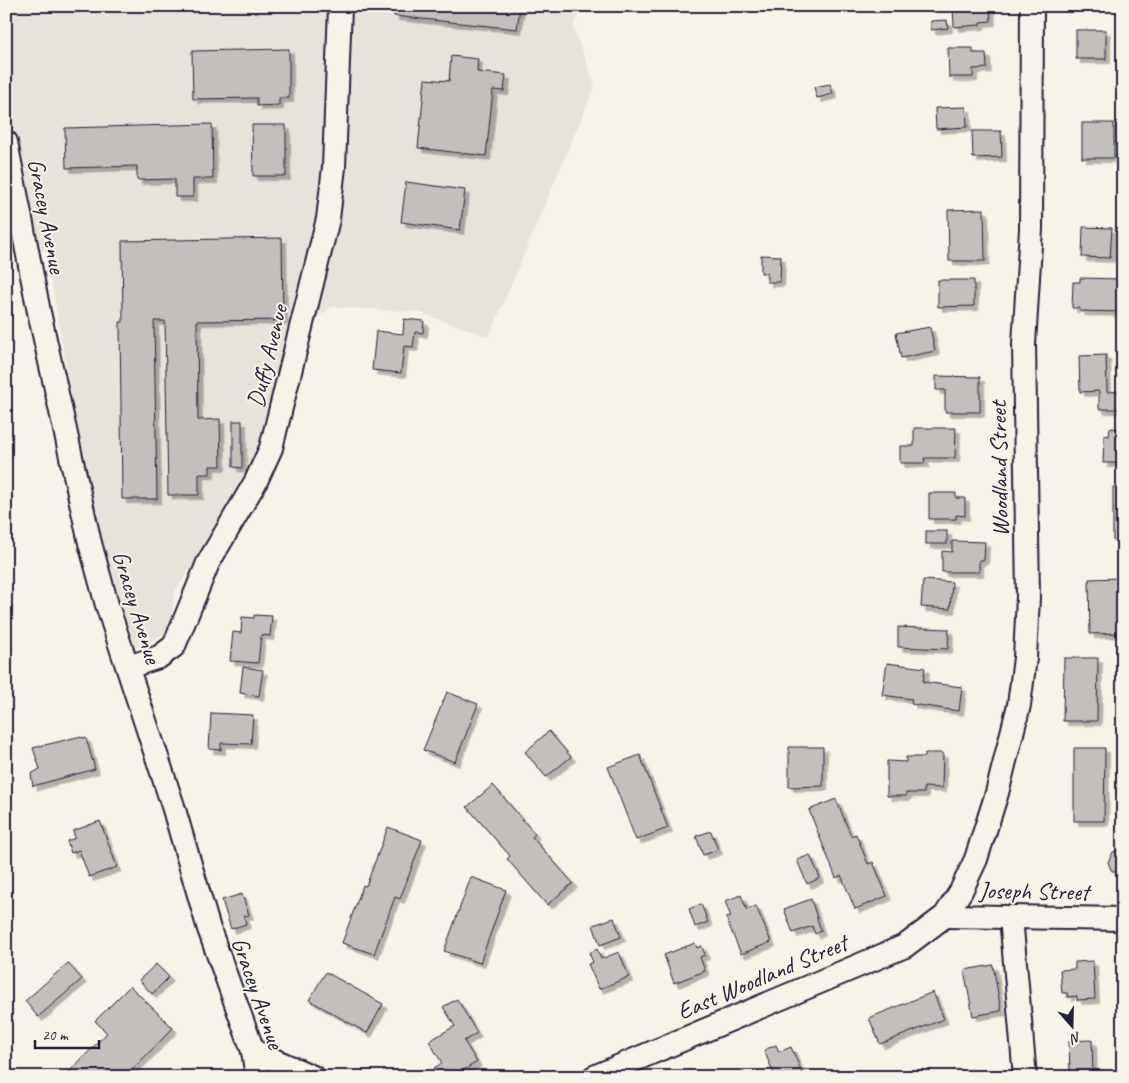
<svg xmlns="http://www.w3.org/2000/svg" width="1129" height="1083" viewBox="0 0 1129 1083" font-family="Caveat,sans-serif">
<defs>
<filter id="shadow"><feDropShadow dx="4.5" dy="4.5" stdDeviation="0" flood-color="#0004"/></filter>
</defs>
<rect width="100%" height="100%" fill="#f7f3e8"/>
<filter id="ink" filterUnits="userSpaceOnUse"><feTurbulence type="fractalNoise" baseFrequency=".02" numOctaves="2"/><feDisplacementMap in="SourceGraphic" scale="10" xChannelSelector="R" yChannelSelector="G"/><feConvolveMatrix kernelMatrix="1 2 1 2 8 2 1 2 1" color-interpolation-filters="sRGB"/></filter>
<g filter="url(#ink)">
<polygon fill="#e7e3db" points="6,6 582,6 573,27 595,86 489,337 418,312 332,307 286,339 260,456 203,551 175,591 169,632 136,647 96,535 46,251 6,252"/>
<g fill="#c2bfbd" stroke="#22223b" filter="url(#shadow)">
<polygon points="395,6 520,6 517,29 394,16"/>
<polygon points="953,6 990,6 991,21 980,22 980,25 954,27"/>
<polygon points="947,20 948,28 931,30 931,21"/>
<rect x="1076" y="30" width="30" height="29"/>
<polygon points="948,48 973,48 973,53 986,53 987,68 973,69 973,77 949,77"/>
<polygon points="289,49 289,98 279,98 279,105 257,106 257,98 193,99 192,51"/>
<polygon points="451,56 478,59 477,72 506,75 504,91 493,90 486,156 418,148 425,79 449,81"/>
<polygon points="830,84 833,94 817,98 814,87"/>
<polygon points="966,107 967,127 936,129 935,108"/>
<rect x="1082" y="123" width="32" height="35"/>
<polygon points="212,124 213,179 193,179 193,197 175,197 175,179 137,180 137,166 66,168 65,128"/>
<polygon points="252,125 286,125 286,176 253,176"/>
<polygon points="972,131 1001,131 1002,157 973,158"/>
<polygon points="406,182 465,190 460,230 401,222"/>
<polygon points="984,209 985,261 949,261 948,210"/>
<polygon points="1083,227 1112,228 1110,258 1082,257"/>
<polygon points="282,238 283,320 197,321 198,420 220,419 221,466 210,466 210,474 199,474 199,495 168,495 165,321 154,321 157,499 122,499 120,322 123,322 122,241"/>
<polygon points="761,255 781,256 780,282 767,282 767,273 761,273"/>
<polygon points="1080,278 1123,279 1123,312 1080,311 1080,308 1072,308 1073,282 1080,282"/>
<polygon points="938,280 974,280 974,306 938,307"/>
<polygon points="404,319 424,321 423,333 415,332 413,347 404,346 401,373 372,370 376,331 403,334"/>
<polygon points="930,327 935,351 901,358 896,333"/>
<polygon points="1106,355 1107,392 1121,391 1121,409 1099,409 1099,391 1080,392 1079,356"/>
<polygon points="936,376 980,377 980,412 945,412 945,390 936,390"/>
<polygon points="233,421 242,421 242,468 233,467"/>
<polygon points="914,428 956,428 955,458 924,458 925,463 900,463 900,446 914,446"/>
<polygon points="1110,428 1123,429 1123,463 1103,463 1104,435 1109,436"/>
<rect x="1113" y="487" width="10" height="53"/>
<polygon points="929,493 956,493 956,498 965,498 965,516 956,515 956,519 929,519"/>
<rect x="926" y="531" width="21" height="13"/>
<polygon points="952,541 985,542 984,560 979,560 979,572 942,572 942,551 952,552"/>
<polygon points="1119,578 1120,633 1090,634 1089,579"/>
<polygon points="923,580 952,582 950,609 921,607"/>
<polygon points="254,615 272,616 270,636 261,635 258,663 230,661 233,632 241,633 242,617 254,618"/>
<polygon points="898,627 949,629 948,649 898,647"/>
<polygon points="1064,658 1098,658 1097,721 1063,721"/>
<polygon points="887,663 925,668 923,682 962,687 959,711 911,704 912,699 882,695"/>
<polygon points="243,667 263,670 259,696 240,693"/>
<polygon points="447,692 478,704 455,762 423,750"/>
<polygon points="211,713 253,715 251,744 221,743 221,750 209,749"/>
<polygon points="549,731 571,757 546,777 525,752"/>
<polygon points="77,737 86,738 95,769 33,786 31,774 40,769 33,748"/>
<polygon points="789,747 823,747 823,786 789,787"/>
<polygon points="1074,748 1105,748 1104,821 1074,821"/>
<polygon points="925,753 943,753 942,788 924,787 924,793 906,793 906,796 887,796 887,761 906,762 906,757 925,757"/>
<polygon points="640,755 668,828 636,840 608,767"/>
<polygon points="493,785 535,834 532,837 573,883 547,905 507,859 510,856 467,807"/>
<polygon points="836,799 851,836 856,834 868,864 873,862 887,896 855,909 841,875 836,878 809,810"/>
<polygon points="100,821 117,867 89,877 79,850 71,853 67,841 75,838 73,831"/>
<polygon points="388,827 422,840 400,899 395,897 374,954 342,943 363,885 366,886"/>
<polygon points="711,831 718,850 703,855 696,836"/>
<polygon points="1123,848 1123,874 1121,875 1111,870 1108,862 1113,852"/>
<polygon points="810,855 820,878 807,884 797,860"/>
<polygon points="471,877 506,890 480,963 444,951"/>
<polygon points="242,894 249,915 244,916 246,924 231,929 222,900"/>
<polygon points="741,895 747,910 756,906 771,942 741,954 726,918 731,917 725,901"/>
<polygon points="811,899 821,931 815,934 812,926 793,933 784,909"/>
<polygon points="701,904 708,922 695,927 689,909"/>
<polygon points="614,918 621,937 600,945 593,925"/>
<polygon points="695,943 697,948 702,946 705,955 700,957 705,971 674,983 664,955"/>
<polygon points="597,949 601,959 619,952 629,977 599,989 588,964 593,962 589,953"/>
<polygon points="1093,961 1095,999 1077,1000 1077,996 1068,997 1067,993 1062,993 1060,970 1075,969 1075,962"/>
<polygon points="68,963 82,979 38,1017 25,1001"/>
<polygon points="156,964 169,977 152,994 139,980"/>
<polygon points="993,965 1001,1011 973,1016 964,970"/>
<polygon points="326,972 383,1004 367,1033 309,1000"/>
<polygon points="130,986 173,1028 125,1077 64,1077 107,1033 95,1021"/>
<polygon points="933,992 944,1019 880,1044 869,1018"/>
<polygon points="457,999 477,1033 464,1041 477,1062 452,1077 449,1075 440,1077 434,1068 442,1063 429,1041 455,1026 443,1007"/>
<polygon points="1092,1040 1093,1074 1070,1074 1069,1041"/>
<polygon points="776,1045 779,1052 791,1047 803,1075 775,1077 764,1050"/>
</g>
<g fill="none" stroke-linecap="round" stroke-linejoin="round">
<g stroke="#22223b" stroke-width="26">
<g id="street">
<polyline points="6,142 39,312 90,543 107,605 173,806 209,929 253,1051 257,1077"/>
<polyline points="128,667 159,657 174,646 208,563 256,481 271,448 328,219 334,167 340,7"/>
<polyline points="945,916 1123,919"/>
<polyline points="1011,917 1025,1077"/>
<polyline points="253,1051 313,1077"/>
<polyline points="594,1077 905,946 945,916 961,891 976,859 997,793 1019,705 1025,658 1028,597 1024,344 1031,229 1032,6"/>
</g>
</g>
<use href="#street" stroke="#f7f3e8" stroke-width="22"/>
</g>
</g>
<g text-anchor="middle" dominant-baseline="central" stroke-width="4" stroke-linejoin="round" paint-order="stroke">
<g font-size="24" fill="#22223b" stroke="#f7f3e8">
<text transform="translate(47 216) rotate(79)">Gracey Avenue</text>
<text transform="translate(267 356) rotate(-76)">Duffy Avenue</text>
<text transform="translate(999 469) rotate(-91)">Woodland Street</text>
<text transform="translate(137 607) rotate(73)">Gracey Avenue</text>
<text transform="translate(1034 891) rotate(1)">Joseph Street</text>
<text transform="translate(762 977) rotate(-23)">East Woodland Street</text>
<text transform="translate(258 993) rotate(71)">Gracey Avenue</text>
</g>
</g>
<rect width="1129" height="1083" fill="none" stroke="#f7f3e8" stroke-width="25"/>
<rect x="12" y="12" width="1104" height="1058" fill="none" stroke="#22223b" stroke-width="2" filter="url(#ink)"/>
<g transform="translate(1072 1026) rotate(160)" stroke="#f7f3e8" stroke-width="4" paint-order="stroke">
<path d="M0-4L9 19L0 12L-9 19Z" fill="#22223b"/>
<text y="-8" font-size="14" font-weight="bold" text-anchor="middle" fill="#22223b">N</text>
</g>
<path d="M35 1040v8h64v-8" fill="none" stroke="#22223b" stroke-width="2.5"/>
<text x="42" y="1040" font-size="15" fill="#22223b" stroke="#f7f3e8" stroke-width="4" paint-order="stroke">20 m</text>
</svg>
